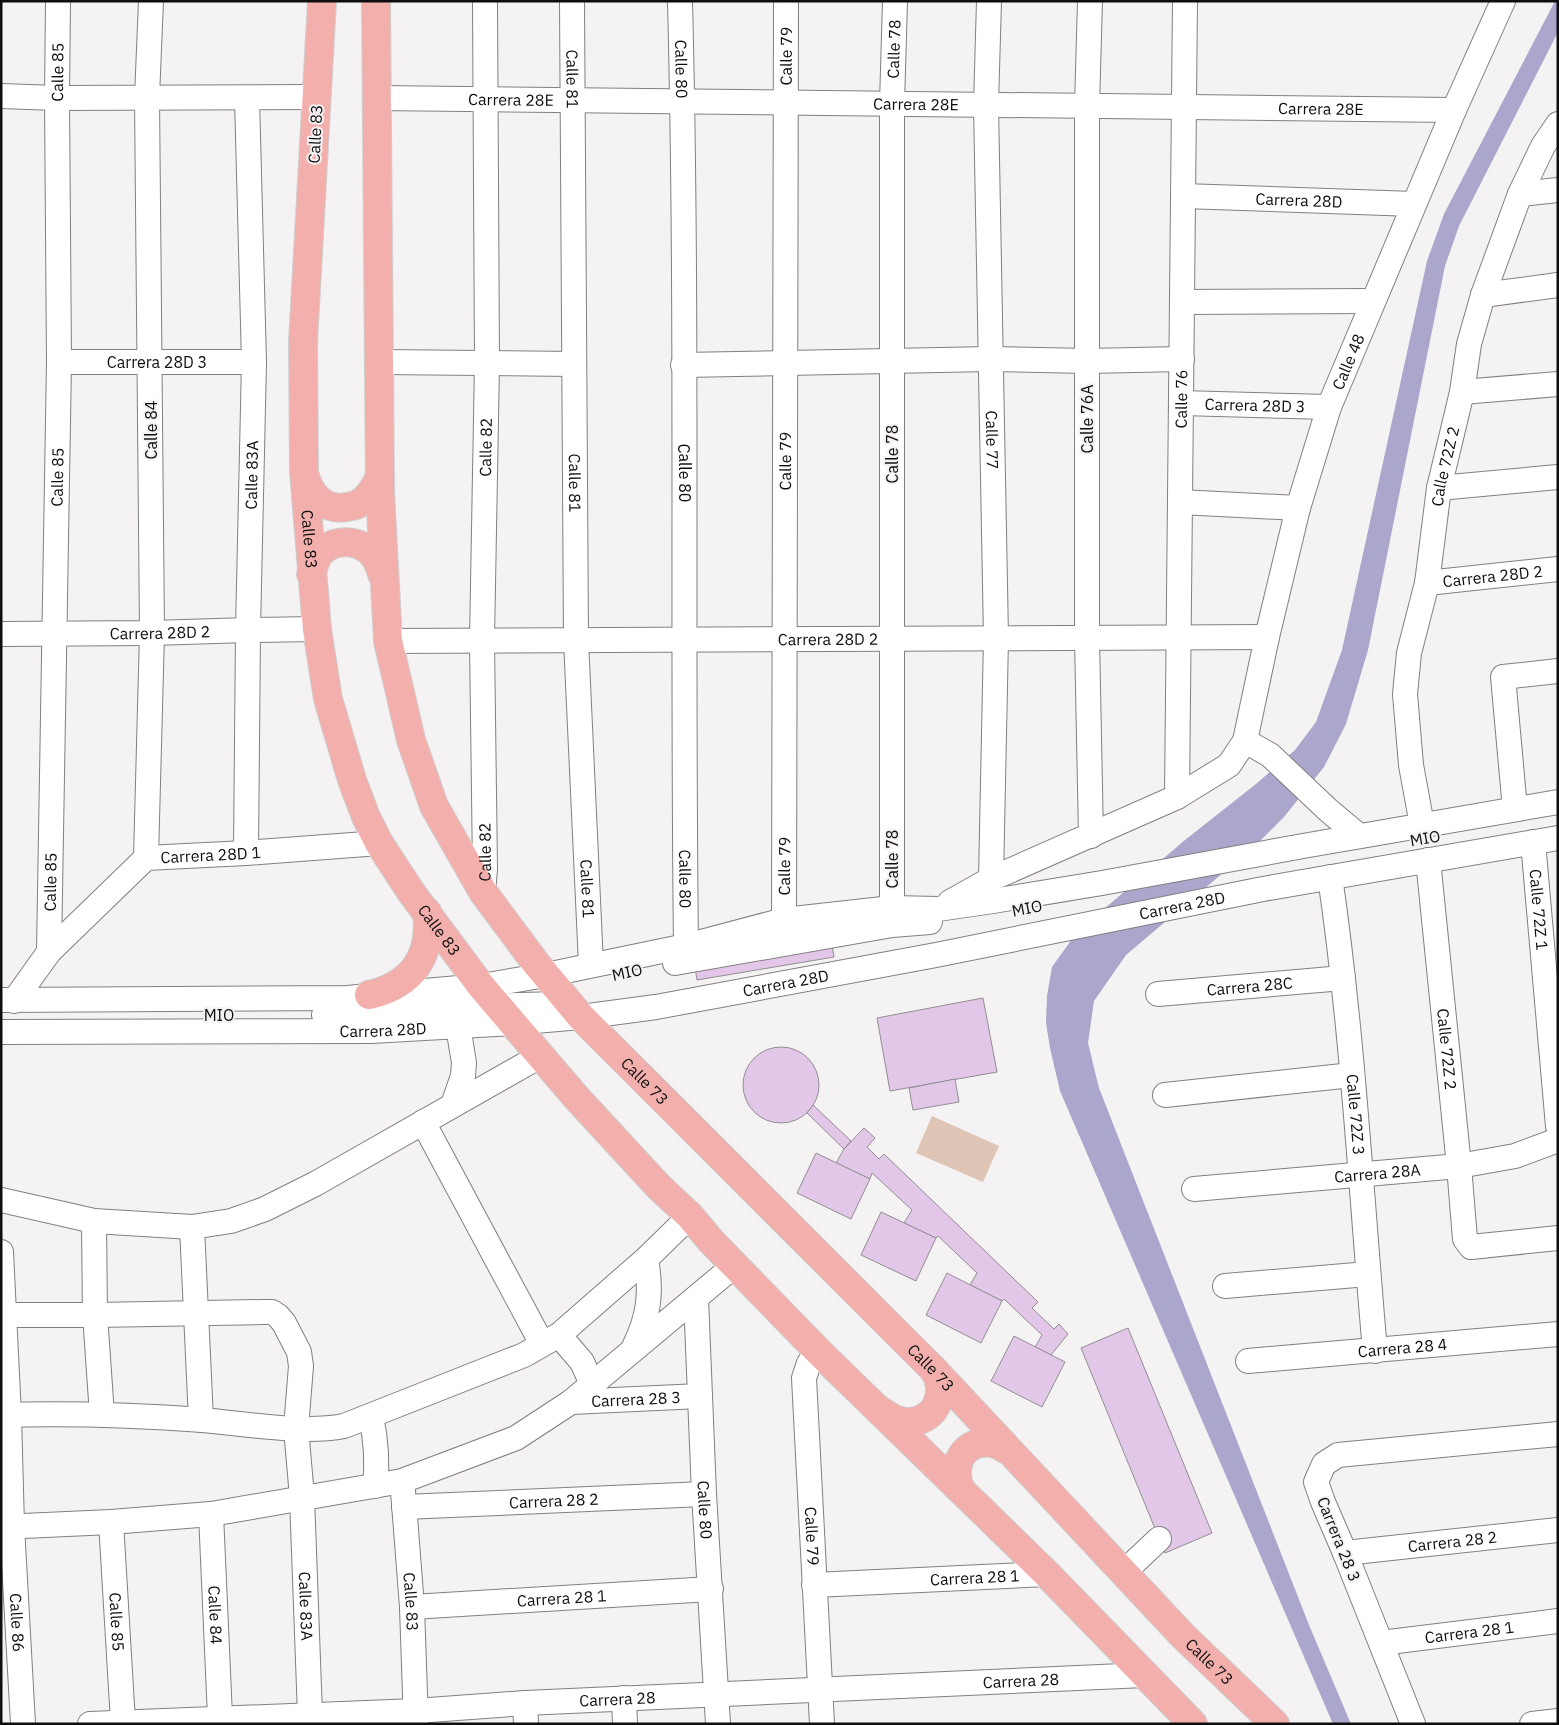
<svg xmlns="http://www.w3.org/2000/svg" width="1559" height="1725" viewBox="0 0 1559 1725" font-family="'IBM Plex Sans',sans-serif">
<rect width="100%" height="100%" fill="#f5f2f3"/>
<polygon fill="#dec5b5" points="932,1116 999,1146 983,1182 916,1153"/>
<polygon fill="#aaa6cc" points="1555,1 1558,1 1558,32 1459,226 1445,266 1368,650 1346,724 1324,767 1284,817 1256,845 1126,955 1094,1001 1088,1043 1099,1088 1309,1625 1351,1724 1333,1724 1060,1091 1050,1048 1046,1023 1047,996 1052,967 1077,932 1185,840 1256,784 1295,750 1316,722 1342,650 1427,261 1444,214"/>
<g fill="#e3c7e8" stroke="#908e91">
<polygon points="831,939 834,957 697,980 694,962"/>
<polygon points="983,998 997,1072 890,1091 877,1018"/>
<circle cx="781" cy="1085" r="38"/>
<polygon points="955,1079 959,1102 913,1110 909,1088"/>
<polygon points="813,1105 851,1141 844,1149 807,1113"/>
<polygon points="864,1128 875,1138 867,1147 879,1159 884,1154 1038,1302 1032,1308 1054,1329 1059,1324 1068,1334 1051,1355 1035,1347 1042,1335 1004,1299 1002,1301 970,1285 977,1273 938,1236 936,1238 904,1223 912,1210 872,1173 870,1179 836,1163 844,1149"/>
<polygon points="816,1153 870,1179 851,1219 797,1193"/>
<polygon points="881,1212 936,1238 916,1281 861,1255"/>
<polygon points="947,1273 1002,1301 981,1343 926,1315"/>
<polygon points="1128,1328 1212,1533 1165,1553 1081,1348"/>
<polygon points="1014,1336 1065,1362 1042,1407 991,1381"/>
</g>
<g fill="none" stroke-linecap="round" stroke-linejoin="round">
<g stroke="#827f80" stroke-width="26">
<g id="minor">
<path id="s1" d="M572 1 576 640 591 965"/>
<path id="s2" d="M680 1C688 316 682 631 686 946"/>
<path id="s3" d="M989 1 986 105 996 638 991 879"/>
<polyline points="1090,1 1087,106 1087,638 1091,836"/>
<polyline points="1,96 57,98 317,97"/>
<path id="s4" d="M377 98 1454 110"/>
<polyline points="1520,194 1558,190"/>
<path id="s5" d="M1183 196 1414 204"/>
<polyline points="1483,295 1558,285"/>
<polyline points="1182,302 1373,301"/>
<path id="s6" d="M59 362H254"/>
<polyline points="378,362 574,364"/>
<polyline points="683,365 990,359 1087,361 1182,359"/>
<polyline points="1462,392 1558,384"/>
<path id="s7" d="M1181 403 1329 407"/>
<polyline points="1439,488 1558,477"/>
<polyline points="1180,502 1298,508"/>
<path id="s8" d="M1427 583 1558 569"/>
<path id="s9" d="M1 634 152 633 248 630 317 629"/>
<path id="s10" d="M388 641 1267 637"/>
<polyline points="1245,741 1270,755 1328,810 1359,836"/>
<path id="s11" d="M1177 797 1185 1"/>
<polyline points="1515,809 1503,677 1558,671"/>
<path id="s12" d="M1422 825 1411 765 1405 694 1409 653 1427 583 1439 488 1462 392 1469 344 1483 295 1520 194 1543 146 1558 124"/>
<path id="s13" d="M1533 842 1558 1126"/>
<path id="s14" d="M246 853 248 630 254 362 247 98"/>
<polyline points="146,858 152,633 147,97 151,1"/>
<path id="s15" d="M1428 860 1459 1166 1465 1239 1471 1247 1558 1238"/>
<path id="s16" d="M1330 877C1353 1034 1361 1193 1375 1351"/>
<path id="s17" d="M483 892 485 869 482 641 487 363 485 1"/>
<path id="s18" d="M950 902 991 879 1177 797 1229 765 1245 741 1267 637 1298 508 1329 407 1454 110 1503 1"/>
<path id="s19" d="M892 908V104L895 1"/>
<path id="s20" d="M784 920 786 1"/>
<path id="s21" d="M49 952 59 362 57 98 58 1"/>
<polyline points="675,963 892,925 930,922"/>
<path id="s22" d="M1158 994 1343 978"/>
<polyline points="1,1000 347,998 481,986 546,975 686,946 784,920 892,908 938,909 993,901 1102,883 1303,846 1558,802"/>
<path id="s23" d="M14 1001 49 952 146 858 246 853 379 843"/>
<polyline points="324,1015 347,1015 474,1006 562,1004"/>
<path id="s24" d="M1 1032 371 1031 512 1023 581 1017 656 1007 936 955 1263 889 1558 838"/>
<polyline points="1165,1095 1352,1075"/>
<polyline points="453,1105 463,1076 464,1063 458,1026"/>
<polyline points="423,1122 542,1344"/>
<path id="s25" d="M1194 1189 1459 1166 1515 1156 1558 1140"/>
<polyline points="1,1200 94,1221 192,1227 231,1221 265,1209 315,1184 540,1056"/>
<polyline points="94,1221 95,1315 102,1415"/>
<polyline points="192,1227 201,1420"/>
<path id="s26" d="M1 1252 9 1415 12 1526 23 1724"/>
<polyline points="1225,1286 1368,1274"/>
<path id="s27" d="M696 1298 704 1494 718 1724"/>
<path id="s28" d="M5 1315H95L263 1312H272L278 1316 284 1323 299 1352 301 1366 296 1428 302 1497 310 1715"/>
<polyline points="559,1335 582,1362 592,1384"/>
<path d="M634 1347C649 1317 652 1292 646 1259"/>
<path id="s29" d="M819 1352 809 1363 804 1378 822 1724"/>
<path id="s30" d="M1248 1361 1558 1334"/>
<path id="s31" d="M571 1402 700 1396"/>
<path d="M1 1415C68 1413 136 1415 203 1420 246 1424 303 1434 344 1426L524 1355 559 1335 646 1259 690 1216"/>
<path d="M371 1416C376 1440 378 1461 375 1486"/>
<path id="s32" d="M403 1491 412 1607 416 1724"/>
<path id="s33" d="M404 1507 704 1494"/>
<path id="s34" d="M211 1514 220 1717"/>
<path id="s35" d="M111 1522 123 1722"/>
<polyline points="1,1527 111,1522 211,1514 402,1481 516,1438 571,1402 735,1265"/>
<path id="s36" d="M1345 1553 1558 1530"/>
<polyline points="1124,1572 1159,1539"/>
<path id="s37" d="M814 1585 1047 1574"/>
<path id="s38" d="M412 1607 711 1589"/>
<path id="s39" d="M1381 1643 1558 1621"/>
<polyline points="624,1698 625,1724"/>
<polyline points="525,1703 526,1724"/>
<path id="s40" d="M90 1724 416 1711 525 1703 1145 1675"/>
<polyline points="1413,1724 1345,1553 1323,1502 1316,1482 1324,1464 1338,1455 1558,1434"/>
<polyline points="1532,1724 1558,1721"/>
</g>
</g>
<g stroke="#cfcfcf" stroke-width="30">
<g id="major">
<path id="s41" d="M322 1 303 342 304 472 317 629 328 699 352 780 366 817 379 843 411 892 481 986 575 1096 658 1186 690 1216 711 1241 819 1352 1047 1574 1193 1724"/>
<path id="s42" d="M376 1 380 492 388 641 411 740 434 806 483 892 535 962 581 1017 934 1370 1183 1636 1275 1724"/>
<path d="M305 476C311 496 325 511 347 507 351 506 355 506 358 504 369 498 374 488 380 477"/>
<path d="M311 574C314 565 316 556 323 550 338 538 361 540 373 555 378 560 380 569 383 576"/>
<path d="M369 995C413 985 432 956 427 912"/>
<path d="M881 1411C890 1417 899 1423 910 1422 938 1420 947 1391 934 1370"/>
<path d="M960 1488C947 1455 978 1429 1007 1450"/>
</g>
</g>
<use href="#minor" stroke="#fff" stroke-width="24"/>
<use href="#major" stroke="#f2afac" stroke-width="28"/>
</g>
<g text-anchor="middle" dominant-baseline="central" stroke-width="4" stroke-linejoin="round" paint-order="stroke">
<g font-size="16" fill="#0f0e0f" stroke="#f5f2f3">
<text stroke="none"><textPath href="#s19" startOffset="859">Calle 78</textPath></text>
<text stroke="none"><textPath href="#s20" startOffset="864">Calle 79</textPath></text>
<text stroke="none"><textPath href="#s2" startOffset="68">Calle 80</textPath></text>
<text stroke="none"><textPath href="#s21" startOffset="880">Calle 85</textPath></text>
<text stroke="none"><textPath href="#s1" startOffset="78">Calle 81</textPath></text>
<text stroke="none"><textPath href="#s4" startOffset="134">Carrera 28E</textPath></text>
<text stroke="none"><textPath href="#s4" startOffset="539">Carrera 28E</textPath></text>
<text stroke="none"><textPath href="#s4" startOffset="944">Carrera 28E</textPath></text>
<text transform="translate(315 134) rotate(-87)">Calle 83</text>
<text stroke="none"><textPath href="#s5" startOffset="116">Carrera 28D</textPath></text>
<text stroke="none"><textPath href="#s6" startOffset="98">Carrera 28D 3</textPath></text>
<text stroke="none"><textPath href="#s18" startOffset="734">Calle 48</textPath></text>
<text stroke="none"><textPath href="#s11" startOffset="398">Calle 76</textPath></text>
<text stroke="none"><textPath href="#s7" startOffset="74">Carrera 28D 3</textPath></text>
<text transform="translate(1087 419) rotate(-90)">Calle 76A</text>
<text transform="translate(151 430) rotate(-90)">Calle 84</text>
<text stroke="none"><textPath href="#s3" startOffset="439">Calle 77</textPath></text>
<text stroke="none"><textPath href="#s17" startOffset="445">Calle 82</textPath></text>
<text transform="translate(892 454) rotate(-90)">Calle 78</text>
<text stroke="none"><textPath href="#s20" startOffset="459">Calle 79</textPath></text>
<text stroke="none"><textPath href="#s12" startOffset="364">Calle 72Z 2</textPath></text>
<text stroke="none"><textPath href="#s2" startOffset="472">Calle 80</textPath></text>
<text stroke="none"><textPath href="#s14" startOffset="378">Calle 83A</textPath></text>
<text stroke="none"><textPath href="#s21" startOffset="475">Calle 85</textPath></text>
<text stroke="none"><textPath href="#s1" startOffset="482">Calle 81</textPath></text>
<text stroke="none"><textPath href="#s41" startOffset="539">Calle 83</textPath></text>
<text stroke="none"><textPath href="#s8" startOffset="66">Carrera 28D 2</textPath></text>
<text stroke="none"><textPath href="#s9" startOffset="159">Carrera 28D 2</textPath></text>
<text stroke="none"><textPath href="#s10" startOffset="440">Carrera 28D 2</textPath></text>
<text transform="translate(1425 838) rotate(-10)">MIO</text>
<text stroke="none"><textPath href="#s17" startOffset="40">Calle 82</textPath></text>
<text stroke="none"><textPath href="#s23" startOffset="260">Carrera 28D 1</textPath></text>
<text transform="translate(892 859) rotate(-90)">Calle 78</text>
<text stroke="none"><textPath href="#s20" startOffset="54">Calle 79</textPath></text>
<text stroke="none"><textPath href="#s2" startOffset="878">Calle 80</textPath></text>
<text stroke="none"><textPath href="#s21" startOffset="70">Calle 85</textPath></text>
<text stroke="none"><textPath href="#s1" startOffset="888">Calle 81</textPath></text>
<text stroke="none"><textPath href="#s24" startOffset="1192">Carrera 28D</textPath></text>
<text transform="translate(1027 908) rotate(-11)">MIO</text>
<text stroke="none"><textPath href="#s13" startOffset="68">Calle 72Z 1</textPath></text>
<text stroke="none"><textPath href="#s41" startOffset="959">Calle 83</textPath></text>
<text transform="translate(627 972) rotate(-12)">MIO</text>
<text stroke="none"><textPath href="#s24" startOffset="788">Carrera 28D</textPath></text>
<text stroke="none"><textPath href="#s22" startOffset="92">Carrera 28C</textPath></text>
<text x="219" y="1015">MIO</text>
<text stroke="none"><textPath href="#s24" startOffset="382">Carrera 28D</textPath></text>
<text stroke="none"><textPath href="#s15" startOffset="190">Calle 72Z 2</textPath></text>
<text stroke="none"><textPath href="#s42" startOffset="1160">Calle 73</textPath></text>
<text stroke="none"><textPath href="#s16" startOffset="239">Calle 72Z 3</textPath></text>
<text stroke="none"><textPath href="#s25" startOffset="184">Carrera 28A</textPath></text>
<text stroke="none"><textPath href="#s30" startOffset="155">Carrera 28 4</textPath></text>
<text stroke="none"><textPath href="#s42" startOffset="1565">Calle 73</textPath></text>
<text stroke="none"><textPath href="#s31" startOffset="65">Carrera 28 3</textPath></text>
<text stroke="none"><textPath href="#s33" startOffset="150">Carrera 28 2</textPath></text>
<text stroke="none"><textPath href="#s27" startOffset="212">Calle 80</textPath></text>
<text stroke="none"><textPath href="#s29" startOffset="189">Calle 79</textPath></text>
<text transform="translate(1339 1539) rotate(68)">Carrera 28 3</text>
<text stroke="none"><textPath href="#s36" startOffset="108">Carrera 28 2</textPath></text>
<text stroke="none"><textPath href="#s37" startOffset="161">Carrera 28 1</textPath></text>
<text stroke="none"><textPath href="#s38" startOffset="150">Carrera 28 1</textPath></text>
<text stroke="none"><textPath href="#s32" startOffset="111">Calle 83</textPath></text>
<text stroke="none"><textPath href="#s28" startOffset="571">Calle 83A</textPath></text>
<text stroke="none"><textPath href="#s34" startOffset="101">Calle 84</textPath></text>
<text stroke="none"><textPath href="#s35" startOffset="100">Calle 85</textPath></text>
<text stroke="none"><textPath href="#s26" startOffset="371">Calle 86</textPath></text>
<text stroke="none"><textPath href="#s39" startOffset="89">Carrera 28 1</textPath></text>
<text stroke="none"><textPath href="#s42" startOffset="1970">Calle 73</textPath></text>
<text stroke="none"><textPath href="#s40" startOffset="932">Carrera 28</textPath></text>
<text stroke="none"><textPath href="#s40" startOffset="528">Carrera 28</textPath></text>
</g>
</g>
<rect width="1559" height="1725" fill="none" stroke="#0f0e0f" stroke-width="5"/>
</svg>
